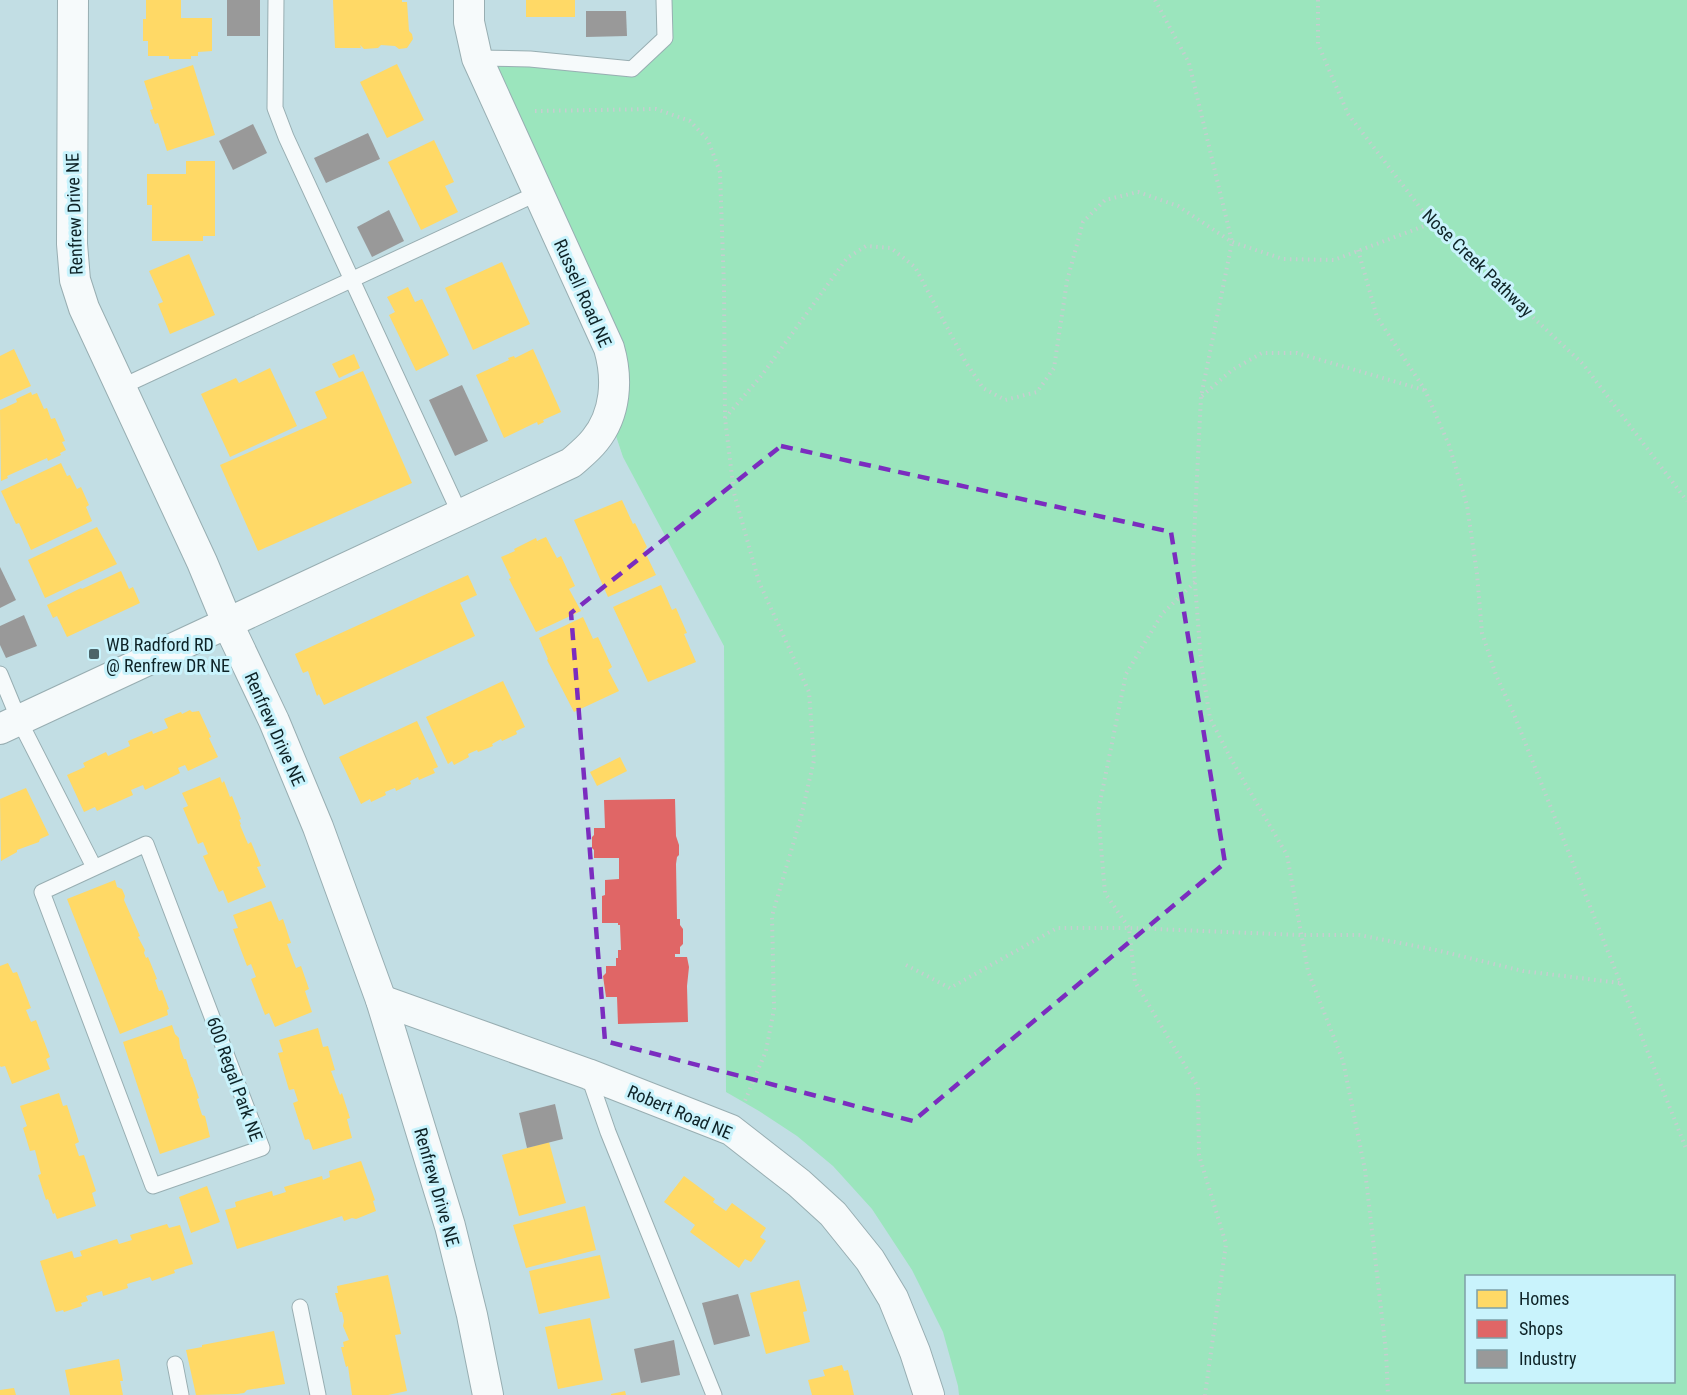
<svg xmlns="http://www.w3.org/2000/svg" width="1687" height="1395" viewBox="0 0 1687 1395" font-family="'Roboto Condensed',sans-serif">
<rect width="100%" height="100%" fill="#c2dee4"/>
<path fill="#9be5bd" fill-rule="evenodd" d="M664 0H1687V1395H959L958 1386 943 1332 912 1270 872 1209 833 1166 797 1136 759 1111 726 1092 724 646 623 457 609 415 614 396 477 58 632 69 665 38ZM1466 1276H1674V1382H1466Z"/>
<g fill="#ffd966">
<polygon points="146,0 181,0 181,18 212,18 212,51 198,52 198,56 191,56 191,59 169,59 169,56 148,56 148,41 143,41 143,19 146,19"/>
<polygon points="333,0 402,0 402,2 407,2 409,31 412,34 413,39 407,48 399,49 395,46 381,45 378,48 364,49 360,45 361,48 335,48"/>
<rect x="526" y="0" width="49" height="17"/>
<polygon points="397,64 424,120 387,138 360,82"/>
<polygon points="193,65 215,135 167,151 158,123 155,124 150,110 153,109 144,81"/>
<polygon points="434,140 454,182 445,186 458,212 421,230 388,162"/>
<polygon points="186,161 215,161 215,236 203,236 203,241 152,241 152,205 147,205 147,174 186,174"/>
<polygon points="189,254 215,315 170,334 158,304 163,302 149,271"/>
<polygon points="502,262 530,324 473,350 445,288"/>
<polygon points="408,287 415,302 422,299 449,355 416,371 389,315 395,312 387,297"/>
<polygon points="14,349 31,386 0,400 0,356"/>
<polygon points="533,349 561,412 543,420 544,422 538,425 537,422 504,438 476,375 509,360 508,358 514,356 515,358"/>
<polygon points="354,354 360,368 339,378 332,364"/>
<polygon points="270,368 297,426 230,457 201,394 236,378 239,383"/>
<polygon points="363,371 412,483 258,551 220,465 327,418 315,392"/>
<polygon points="31,392 32,395 37,393 44,409 47,408 51,419 55,418 65,441 62,442 66,450 60,453 61,455 48,461 47,458 7,476 8,478 1,481 0,410 17,402 16,399"/>
<polygon points="61,463 67,476 70,475 77,489 81,487 89,505 86,507 92,521 31,550 19,523 16,524 1,491"/>
<polygon points="622,500 633,524 635,523 647,547 644,550 656,575 608,597 574,520"/>
<polygon points="97,527 117,564 45,598 28,560"/>
<polygon points="546,537 557,558 561,556 575,586 569,589 581,611 536,632 509,579 511,578 501,557 515,551 514,549 536,538 537,541"/>
<polygon points="121,571 129,589 133,587 140,603 67,637 57,616 53,618 47,605 81,588 82,589"/>
<polygon points="468,575 477,595 460,603 475,636 324,705 319,694 317,696 308,671 303,673 295,654"/>
<polygon points="661,585 672,610 676,608 687,633 684,634 696,662 648,682 613,607"/>
<polygon points="583,617 593,639 598,637 612,667 608,670 619,691 574,712 547,660 548,659 539,638"/>
<polygon points="503,681 525,727 516,731 517,734 502,741 501,739 492,744 493,746 478,752 477,750 468,754 469,757 454,765 452,761 448,764 426,717"/>
<polygon points="190,710 192,712 199,711 211,737 209,738 218,757 188,771 185,765 178,768 180,773 145,790 143,785 131,790 133,795 97,811 95,807 84,812 67,775 85,767 83,763 106,752 108,756 130,746 128,741 152,731 153,734 168,728 164,719 181,712 182,714"/>
<polygon points="417,721 438,767 433,769 435,773 419,780 418,777 410,781 411,784 396,791 395,788 385,792 386,795 371,802 370,799 361,804 339,757"/>
<polygon points="620,757 627,771 597,786 590,772"/>
<polygon points="220,777 222,783 224,781 230,797 232,796 241,819 239,820 241,824 240,825 248,844 251,842 261,866 257,867 266,887 228,903 223,890 219,892 203,856 208,854 203,842 198,844 183,808 188,806 182,793"/>
<polygon points="26,788 49,835 40,839 39,842 17,850 17,852 1,861 0,799"/>
<polygon points="115,880 117,887 122,889 125,896 124,900 140,936 138,937 145,950 144,953 146,958 148,957 157,979 155,980 159,991 162,990 169,1009 167,1010 168,1015 120,1034 67,899"/>
<polygon points="271,901 279,921 283,919 291,943 287,944 296,968 301,966 309,989 305,991 312,1012 275,1027 269,1013 265,1015 251,979 256,977 251,964 247,966 233,929 238,928 233,915"/>
<polygon points="8,963 13,973 17,972 31,1008 26,1010 31,1022 36,1020 50,1057 46,1059 50,1069 12,1084 5,1066 1,1067 0,1066 0,966"/>
<polygon points="172,1025 175,1034 179,1038 180,1048 184,1059 186,1059 191,1076 190,1076 192,1077 199,1098 197,1099 202,1115 205,1116 210,1137 160,1154 123,1042"/>
<polygon points="318,1028 323,1047 328,1046 335,1070 331,1071 340,1095 342,1093 350,1118 347,1119 352,1138 313,1150 309,1139 305,1140 293,1103 298,1101 294,1089 289,1090 278,1053 283,1052 279,1040"/>
<polygon points="59,1093 63,1106 67,1105 79,1142 75,1144 79,1156 84,1155 96,1191 92,1193 96,1206 57,1219 55,1213 53,1214 48,1199 46,1200 38,1175 41,1174 35,1150 30,1151 23,1128 27,1126 20,1106"/>
<polygon points="549,1142 566,1203 519,1216 502,1155"/>
<polygon points="361,1161 375,1200 373,1201 376,1211 356,1219 352,1218 344,1221 342,1216 237,1249 225,1210 236,1207 235,1202 272,1191 273,1196 286,1192 284,1187 322,1176 323,1180 330,1177 329,1171"/>
<polygon points="684,1176 715,1199 713,1202 726,1211 732,1203 766,1228 760,1237 766,1241 751,1262 745,1259 739,1268 690,1232 695,1225 664,1202"/>
<polygon points="207,1186 220,1222 191,1233 179,1197"/>
<polygon points="585,1206 596,1250 526,1268 513,1225"/>
<polygon points="167,1224 169,1228 180,1225 193,1264 174,1270 175,1273 152,1281 150,1277 127,1284 128,1288 103,1296 102,1291 86,1296 88,1301 81,1303 82,1306 64,1312 63,1310 56,1312 40,1261 72,1251 74,1258 82,1256 80,1251 117,1239 119,1244 132,1240 130,1235"/>
<polygon points="600,1255 610,1298 539,1314 529,1271"/>
<polygon points="388,1275 401,1334 395,1335 407,1391 388,1395 352,1395 348,1366 346,1367 341,1347 344,1347 343,1342 349,1340 343,1326 344,1321 342,1312 340,1312 335,1293 338,1293 337,1286"/>
<polygon points="799,1280 807,1311 803,1312 810,1342 766,1354 750,1293"/>
<polygon points="590,1318 603,1380 558,1389 545,1327"/>
<polygon points="274,1331 285,1384 247,1390 244,1393 237,1394 196,1395 186,1350 202,1347 202,1345"/>
<polygon points="119,1359 123,1381 120,1381 123,1395 70,1395 65,1370"/>
<polygon points="842,1365 844,1371 848,1370 854,1395 812,1395 808,1380 825,1376 823,1370"/>
<polygon points="14,1388 16,1395 0,1395 0,1390"/>
<polygon points="625,1391 626,1395 611,1395 611,1394"/>
</g>
<polygon fill="#e06666" points="675,799 676,836 679,845 679,855 677,857 676,864 677,919 680,919 680,925 683,929 683,944 680,947 680,954 675,954 675,957 687,957 689,967 687,986 688,1022 618,1024 617,997 606,997 603,976 606,973 606,966 616,966 616,958 618,958 618,950 621,950 620,925 618,925 618,923 602,923 602,896 605,895 605,880 619,879 619,858 594,858 594,850 592,848 592,837 594,835 594,828 605,828 604,800"/>
<g fill="#999">
<rect x="227" y="0" width="33" height="36"/>
<polygon points="586,11 626,11 627,36 586,37"/>
<polygon points="253,124 267,153 233,170 219,141"/>
<polygon points="368,133 380,159 326,183 314,158"/>
<polygon points="389,210 404,241 372,257 357,227"/>
<polygon points="462,385 488,441 455,456 429,400"/>
<polygon points="0,567 16,600 0,608"/>
<polygon points="24,615 37,646 6,658 0,645 0,626"/>
<polygon points="555,1104 563,1139 527,1148 519,1113"/>
<polygon points="738,1294 750,1336 714,1345 702,1303"/>
<polygon points="674,1340 680,1375 641,1383 634,1349"/>
</g>
<g fill="none" stroke-linecap="round" stroke-linejoin="round">
<g stroke="#98aeb2" stroke-width="17">
<g id="lane">
<polyline points="276,0 275,108 286,137 460,514"/>
<polyline points="477,58 530,59 632,69 665,38 664,0"/>
<polyline points="121,387 538,193"/>
<polyline points="0,674 19,720 94,867"/>
<polygon points="146,844 262,1148 153,1186 42,892"/>
<polyline points="588,1074 608,1132 714,1395"/>
<polyline points="300,1307 318,1395"/>
<polyline points="175,1364 181,1395"/>
</g>
</g>
<g stroke="#98aeb2" stroke-width="32">
<g id="street">
<polyline points="73,0 72,244 75,280 84,308 202,562 227,622 274,721 318,827 381,1000 450,1226 472,1315 488,1395"/>
<path d="M0 729 571 463C579 456 588 449 595 440 616 414 618 379 609 348L477 58 469 22V0"/>
<polyline points="381,1000 588,1074 731,1130 799,1183 833,1214 870,1260 893,1298 915,1352 929,1395"/>
</g>
</g>
<g stroke="#c5cecf" stroke-width="4" stroke-dasharray="1.5 4.5" stroke-linecap="butt">
<polyline points="1155,0 1189,63 1232,242 1201,397 1193,557 1201,662 1210,718 1231,759 1287,855 1308,971 1343,1061 1365,1170 1386,1352 1388,1395"/>
<polyline points="1318,0 1318,44 1348,114 1432,223 1583,364 1687,501"/>
<polyline points="535,111 656,109 690,121 708,140 720,172 724,287 725,418 734,493 759,582 809,692 814,760 801,817 772,916 774,1009 766,1051 744,1103"/>
<polyline points="1358,250 1377,317 1425,390 1449,445 1467,505 1477,574 1482,633 1496,675 1513,712 1687,1151"/>
<polyline points="1202,396 1232,370 1262,353 1297,353 1424,390"/>
<polyline points="725,418 762,375 847,258 866,246 891,248 915,267 965,361 983,388 1005,400 1037,392 1054,368 1067,281 1083,222 1105,200 1138,192 1178,206 1232,242 1283,259 1334,260 1432,223"/>
<polyline points="1195,582 1162,614 1126,674 1098,812 1105,893 1129,928 1135,982 1198,1087 1199,1155 1226,1244 1205,1395"/>
<polyline points="906,965 950,988 1057,928 1129,928 1301,935 1359,935 1436,950 1523,971 1620,983"/>
</g>
<use href="#lane" stroke="#f6fafb" stroke-width="15"/>
<use href="#street" stroke="#f6fafb" stroke-width="30"/>
</g>
<path fill="none" stroke="#7b2cbf" stroke-width="4.5" stroke-dasharray="12 8" stroke-linejoin="round" d="M781 446 1171 532 1225 863 913 1121 605 1041 571 613Z"/>
<rect fill="#4d6469" stroke="#c9f3fc" stroke-width="2" x="88" y="648" width="12" height="12" rx="3"/>
<g text-anchor="middle" dominant-baseline="central" stroke-width="6" stroke-linejoin="round" paint-order="stroke">
<g font-size="18" fill="#0e2327" stroke="#c9f3fc">
<text transform="translate(74 214) rotate(-92)">Renfrew Drive NE</text>
<text transform="translate(1478 263) rotate(44)">Nose Creek Pathway</text>
<text transform="translate(583 293) rotate(66)">Russell Road NE</text>
<text transform="translate(275 729) rotate(66)">Renfrew Drive NE</text>
<text transform="translate(235 1079) rotate(70)">600 Regal Park NE</text>
<text transform="translate(680 1112) rotate(23)">Robert Road NE</text>
<text transform="translate(437 1187) rotate(74)">Renfrew Drive NE</text>
</g>
<g font-size="18" fill="#0e2327" stroke="#c9f3fc" text-anchor="start">
<text x="106" y="644">WB Radford RD<tspan x="106" dy="21">@ Renfrew DR NE</tspan></text>
</g>
</g>
<rect x="1465" y="1275" width="210" height="108" fill="#c9f3fc" stroke="#7ea0a7" stroke-width="1.5"/>
<rect x="1477" y="1290" width="30" height="18" fill="#ffd966" stroke="#7ea0a7" stroke-width="1.5"/>
<text x="1519" y="1305" font-size="18" fill="#0e2327">Homes</text>
<rect x="1477" y="1320" width="30" height="18" fill="#e06666" stroke="#7ea0a7" stroke-width="1.5"/>
<text x="1519" y="1335" font-size="18" fill="#0e2327">Shops</text>
<rect x="1477" y="1350" width="30" height="18" fill="#999999" stroke="#7ea0a7" stroke-width="1.5"/>
<text x="1519" y="1365" font-size="18" fill="#0e2327">Industry</text>
</svg>
